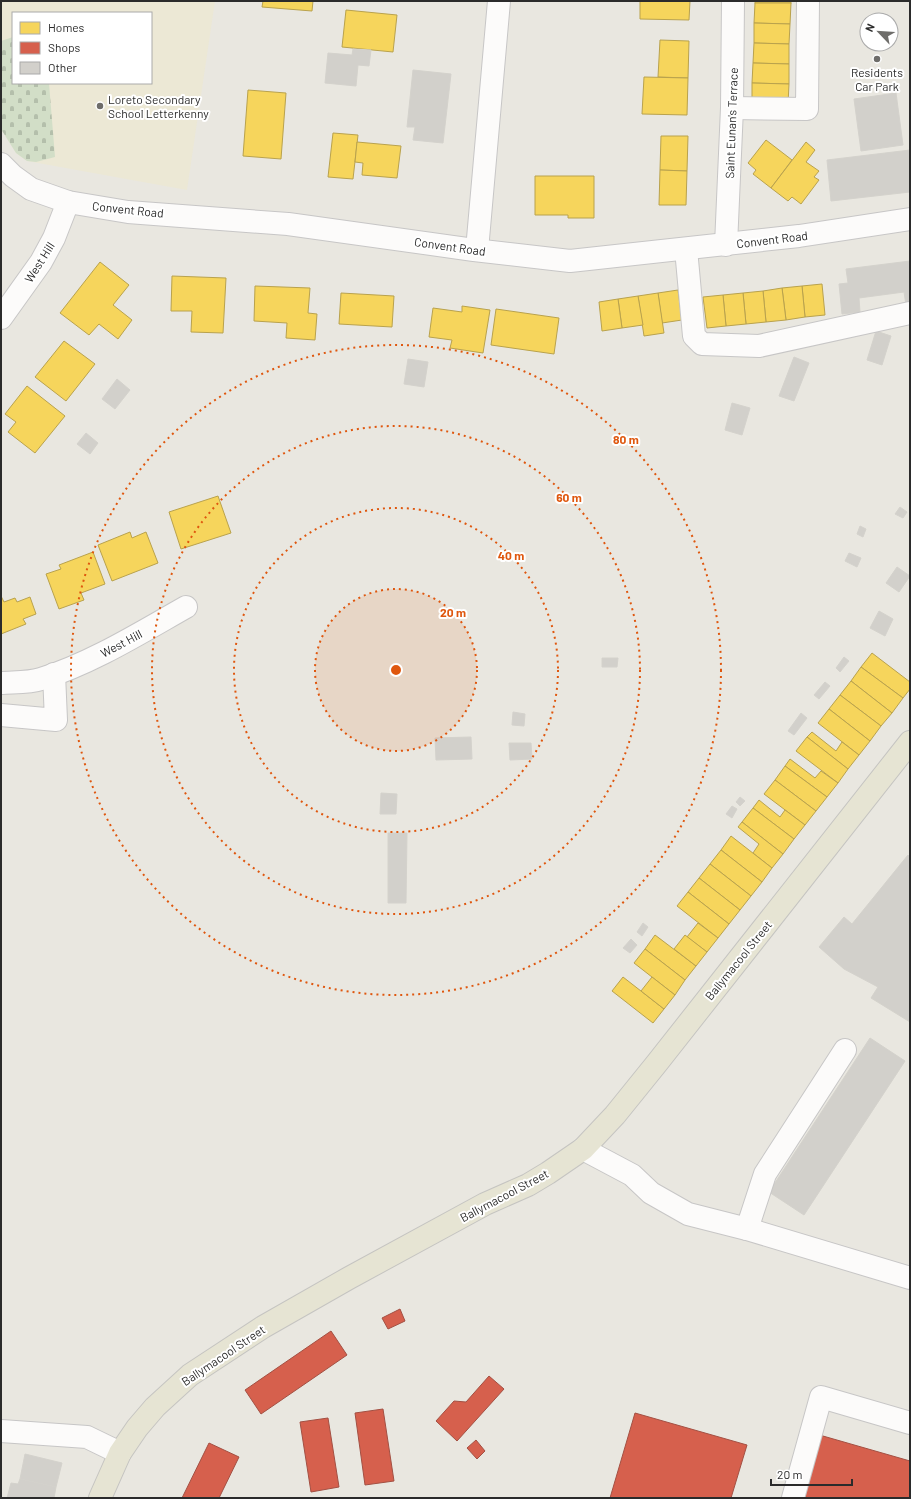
<svg xmlns="http://www.w3.org/2000/svg" width="911" height="1499" viewBox="0 0 911 1499" font-family="Barlow,sans-serif">
<defs>
<pattern id="cemetery-stones" width="16" height="16" patternUnits="userSpaceOnUse"><rect width="16" height="16" fill="#d2dec7"/><path d="M2 7V4a2 2 0 0 1 4 0v3zM10 15v-3a2 2 0 0 1 4 0v3z" fill="#b4bfab"/></pattern>
</defs>
<rect width="100%" height="100%" fill="#e9e7e0"/>
<path fill="#ece8d5" fill-rule="evenodd" d="M1 1H215L187 190 27 161 16 153 1 129ZM13 13H151V83H13Z"/>
<polygon fill="url(#cemetery-stones)" points="13,37 13,83 49,83 55,157 36,162 27,161 16,153 1,129 1,41"/>
<g fill="#f6d55c" stroke="#b9a24d">
<polygon points="263,1 313,1 312,11 262,7"/>
<polygon points="640,1 690,1 689,20 640,19"/>
<rect x="755" y="1" width="36" height="2"/>
<polygon points="755,3 791,3 790,24 754,23"/>
<polygon points="346,10 397,15 393,52 342,47"/>
<polygon points="754,23 790,24 789,44 754,43"/>
<polygon points="660,40 689,41 688,78 658,77"/>
<polygon points="754,43 789,44 789,64 753,63"/>
<polygon points="753,63 789,64 789,84 752,83"/>
<polygon points="644,77 688,78 687,115 642,114"/>
<polygon points="752,83 789,84 788,104 752,103"/>
<polygon points="248,90 286,93 281,159 243,156"/>
<polygon points="333,133 358,135 353,179 328,177"/>
<polygon points="661,136 688,136 687,171 660,170"/>
<polygon points="766,140 792,160 771,188 753,174 756,170 748,163"/>
<polygon points="357,142 401,146 397,178 362,175 363,163 355,162"/>
<polygon points="806,142 815,150 806,162 819,171 814,177 819,180 801,204 792,197 788,201 771,188"/>
<polygon points="660,170 687,171 686,205 659,205"/>
<polygon points="535,176 594,176 594,218 568,218 568,215 535,215"/>
<polygon points="100,262 129,285 113,305 132,320 118,339 99,324 89,335 60,313"/>
<polygon points="172,276 226,278 223,333 191,332 192,311 171,311"/>
<polygon points="822,284 825,315 805,317 802,286"/>
<polygon points="255,286 310,288 308,313 317,314 315,340 286,338 287,323 254,321"/>
<polygon points="802,286 805,317 786,320 782,288"/>
<polygon points="782,288 786,320 766,322 763,291"/>
<polygon points="678,290 682,320 662,323 658,293"/>
<polygon points="763,291 766,322 746,324 743,293"/>
<polygon points="341,293 394,296 392,327 339,324"/>
<polygon points="658,293 664,333 644,336 638,296"/>
<polygon points="743,293 746,324 726,326 723,295"/>
<polygon points="723,295 726,326 707,328 703,297"/>
<polygon points="638,296 643,325 622,328 618,299"/>
<polygon points="618,299 622,328 602,331 599,302"/>
<polygon points="462,306 490,310 483,353 450,348 452,340 429,337 433,308 462,312"/>
<polygon points="496,309 559,318 554,354 491,345"/>
<polygon points="64,341 95,364 66,401 35,377"/>
<polygon points="27,386 65,416 35,453 8,432 16,422 5,414"/>
<polygon points="218,496 231,533 181,549 169,512"/>
<polygon points="130,532 132,538 146,532 158,563 112,581 98,545"/>
<polygon points="93,552 105,584 81,593 84,600 59,609 46,574 61,569 59,565"/>
<polygon points="1,596 4,602 15,598 17,602 30,597 36,614 23,619 26,624 1,634"/>
<polygon points="872,653 910,682 910,689 903,698 861,667"/>
<polygon points="861,667 903,698 892,713 851,681"/>
<polygon points="851,681 892,713 881,726 840,695"/>
<polygon points="840,695 881,726 870,741 829,709"/>
<polygon points="829,709 870,741 859,755 818,723"/>
<polygon points="812,732 836,751 842,742 859,755 848,769 807,737"/>
<polygon points="807,737 848,769 838,783 796,751"/>
<polygon points="790,759 815,778 821,771 838,783 827,797 785,766"/>
<polygon points="785,766 827,797 816,811 775,780"/>
<polygon points="775,780 816,811 805,825 764,794"/>
<polygon points="759,800 780,817 785,810 805,825 794,839 753,808"/>
<polygon points="753,808 794,839 783,854 742,822"/>
<polygon points="742,822 783,854 772,868 753,853 759,844 738,827"/>
<polygon points="731,836 772,868 762,882 721,850"/>
<polygon points="721,850 762,882 751,896 710,864"/>
<polygon points="710,864 751,896 740,910 699,878"/>
<polygon points="699,878 740,910 729,924 688,892"/>
<polygon points="688,892 729,924 718,938 677,906"/>
<polygon points="698,923 718,938 707,952 687,937"/>
<polygon points="655,935 696,966 685,980 645,949"/>
<polygon points="685,935 707,952 696,966 674,949"/>
<polygon points="645,949 685,980 675,995 634,963"/>
<polygon points="623,977 664,1009 653,1023 612,991"/>
<polygon points="652,977 675,995 664,1009 641,991"/>
</g>
<g fill="#d6604d" stroke="#a35043">
<polygon points="400,1309 405,1321 388,1329 382,1318"/>
<polygon points="331,1331 347,1355 261,1414 245,1390"/>
<polygon points="489,1376 504,1389 457,1441 436,1421 454,1401 466,1402"/>
<polygon points="383,1409 394,1481 365,1485 355,1413"/>
<polygon points="635,1413 747,1445 731,1498 610,1498"/>
<polygon points="328,1418 339,1487 311,1492 300,1422"/>
<polygon points="816,1434 910,1461 910,1498 798,1498"/>
<polygon points="476,1440 485,1451 477,1459 467,1448"/>
<polygon points="209,1443 239,1457 219,1498 182,1498"/>
</g>
<g fill="#d2d0cb" stroke="#d4d2cc">
<polygon points="353,49 371,50 369,66 358,65 356,86 325,83 328,53 352,55"/>
<polygon points="413,70 451,74 443,143 413,140 415,127 407,127"/>
<polygon points="896,93 903,145 861,151 854,99"/>
<polygon points="910,150 910,192 831,201 827,160"/>
<polygon points="910,261 910,305 906,305 904,292 859,298 860,312 842,314 839,284 848,283 846,269"/>
<polygon points="876,331 891,336 882,365 867,360"/>
<polygon points="794,357 809,363 794,401 779,396"/>
<polygon points="408,359 428,362 424,387 404,384"/>
<polygon points="117,379 130,390 115,409 102,399"/>
<polygon points="732,403 750,408 742,435 725,430"/>
<polygon points="86,433 98,443 90,454 77,444"/>
<polygon points="900,507 907,512 903,518 895,514"/>
<polygon points="860,526 866,529 863,537 857,534"/>
<polygon points="849,553 861,558 857,567 845,561"/>
<polygon points="897,567 910,576 899,592 886,583"/>
<polygon points="879,611 893,619 885,636 870,628"/>
<polygon points="844,657 849,661 840,672 836,668"/>
<polygon points="602,658 618,658 617,667 602,667"/>
<polygon points="825,682 830,686 819,699 814,695"/>
<polygon points="513,712 525,714 524,726 512,725"/>
<polygon points="801,713 807,718 794,735 788,731"/>
<polygon points="471,737 472,759 436,760 435,738"/>
<polygon points="509,743 531,743 532,759 510,760"/>
<polygon points="381,793 397,794 396,814 380,814"/>
<polygon points="740,797 745,801 740,806 736,802"/>
<polygon points="732,806 737,809 732,818 726,814"/>
<polygon points="388,833 407,833 406,903 388,903"/>
<polygon points="908,855 910,857 910,1022 871,998 878,987 844,969 819,947 844,917 852,924"/>
<polygon points="643,923 648,927 642,936 637,932"/>
<polygon points="631,939 637,945 630,953 623,948"/>
<polygon points="870,1038 905,1061 804,1215 769,1192"/>
<polygon points="25,1454 62,1463 56,1487 20,1479"/>
<polygon points="20,1479 56,1487 54,1498 7,1498 11,1483 18,1484"/>
</g>
<g fill="none" stroke-linecap="round" stroke-linejoin="round">
<g stroke="#c7c6c6" stroke-width="24">
<g id="minor">
<polyline points="732,108 807,109 808,1"/>
<polyline points="1,164 13,176 31,189 68,202 128,212 288,224 474,250 570,261 799,236 910,219"/>
<polyline points="726,245 732,108 733,1"/>
<polyline points="686,249 694,336 702,344 759,346 910,313"/>
<polyline points="477,250 499,1"/>
<polyline points="1,318 41,262 54,238 68,202"/>
<path d="M1 683C13 682 29 683 41 679 92 663 140 633 186 607"/>
<polyline points="1,715 56,720 54,674"/>
<polyline points="583,1149 632,1175 651,1193 688,1214 747,1229 910,1278"/>
<polyline points="747,1229 765,1174 845,1050"/>
<polyline points="1,1431 87,1437 120,1453"/>
<polyline points="793,1498 821,1397 910,1423"/>
</g>
</g>
<g stroke="#c5c4c1" stroke-width="24">
<polyline id="major" points="100,1498 120,1453 137,1428 155,1407 190,1375 263,1327 349,1278 485,1204 528,1185 548,1173 583,1149 615,1115 657,1063 910,742"/>
</g>
<use href="#minor" stroke="#fcfbfa" stroke-width="22"/>
<use href="#major" stroke="#e6e4d3" stroke-width="22"/>
</g>
<circle cx="396" cy="670" r="81" fill="#df570e" fill-opacity=".12"/>
<g fill="none" stroke="#df570e" stroke-width="2" stroke-dasharray="2 4">
<circle cx="396" cy="670" r="81"/>
<circle cx="396" cy="670" r="162"/>
<circle cx="396" cy="670" r="244"/>
<circle cx="396" cy="670" r="325"/>
</g>
<g fill="#6e6d6a" stroke="#fff" stroke-width="1.5">
<circle cx="877" cy="59" r="4"/>
<circle cx="100" cy="106" r="4"/>
</g>
<g text-anchor="middle" dominant-baseline="central" stroke-width="4" stroke-linejoin="round" paint-order="stroke">
<g font-size="12" fill="#2b2b2b" stroke="#fff">
<text x="877" y="72">Residents<tspan x="877" dy="14">Car Park</tspan></text>
<text x="108" y="99" text-anchor="start">Loreto Secondary<tspan x="108" dy="14">School Letterkenny</tspan></text>
</g>
<g font-size="12" fill="#2b2b2b" stroke="#fff">
<text transform="translate(731 123) rotate(-88)">Saint Eunan's Terrace</text>
<text transform="translate(128 209) rotate(6)">Convent Road</text>
<text transform="translate(772 239) rotate(-7)">Convent Road</text>
<text transform="translate(450 246) rotate(8)">Convent Road</text>
<text transform="translate(39 262) rotate(-58)">West Hill</text>
<text transform="translate(121 643) rotate(-28)">West Hill</text>
<text transform="translate(738 960) rotate(-51)">Ballymacool Street</text>
<text transform="translate(504 1195) rotate(-28)">Ballymacool Street</text>
<text transform="translate(223 1355) rotate(-34)">Ballymacool Street</text>
</g>
</g>
<circle cx="396" cy="670" r="6" fill="#df570e" stroke="#fff" stroke-width="2"/>
<g font-size="12" text-anchor="middle" font-weight="bold" fill="#df570e" stroke="#fff" stroke-width="4" stroke-linejoin="round" paint-order="stroke">
<text x="626" y="444">80 m</text>
<text x="569" y="502">60 m</text>
<text x="511" y="560">40 m</text>
<text x="453" y="617">20 m</text>
</g>
<rect width="911" height="1499" fill="none" stroke="#2b2b2b" stroke-width="4"/>
<rect x="12" y="12" width="140" height="72" fill="#ffffff" stroke="#aaaaaa"/>
<rect x="20" y="22" width="20" height="12" fill="#f6d55c" stroke="#aaaaaa"/>
<text x="48" y="32" font-size="12" fill="#2b2b2b">Homes</text>
<rect x="20" y="42" width="20" height="12" fill="#d6604d" stroke="#aaaaaa"/>
<text x="48" y="52" font-size="12" fill="#2b2b2b">Shops</text>
<rect x="20" y="62" width="20" height="12" fill="#d2d0cb" stroke="#aaaaaa"/>
<text x="48" y="72" font-size="12" fill="#2b2b2b">Other</text>
<g transform="translate(879 32) rotate(295)"><circle r="19" fill="#ffffff" stroke="#aaaaaa"/>
<path d="M0-3L7 15L0 10L-7 15Z" fill="#6e6d6a"/>
<text y="-6" font-size="11" font-weight="bold" text-anchor="middle" fill="#2b2b2b">N</text>
</g>
<path d="M771 1479v6h81v-6" fill="none" stroke="#2b2b2b" stroke-width="2"/>
<text x="777" y="1479" font-size="12" fill="#2b2b2b" stroke="#ffffff" stroke-width="3" paint-order="stroke">20 m</text>
</svg>
